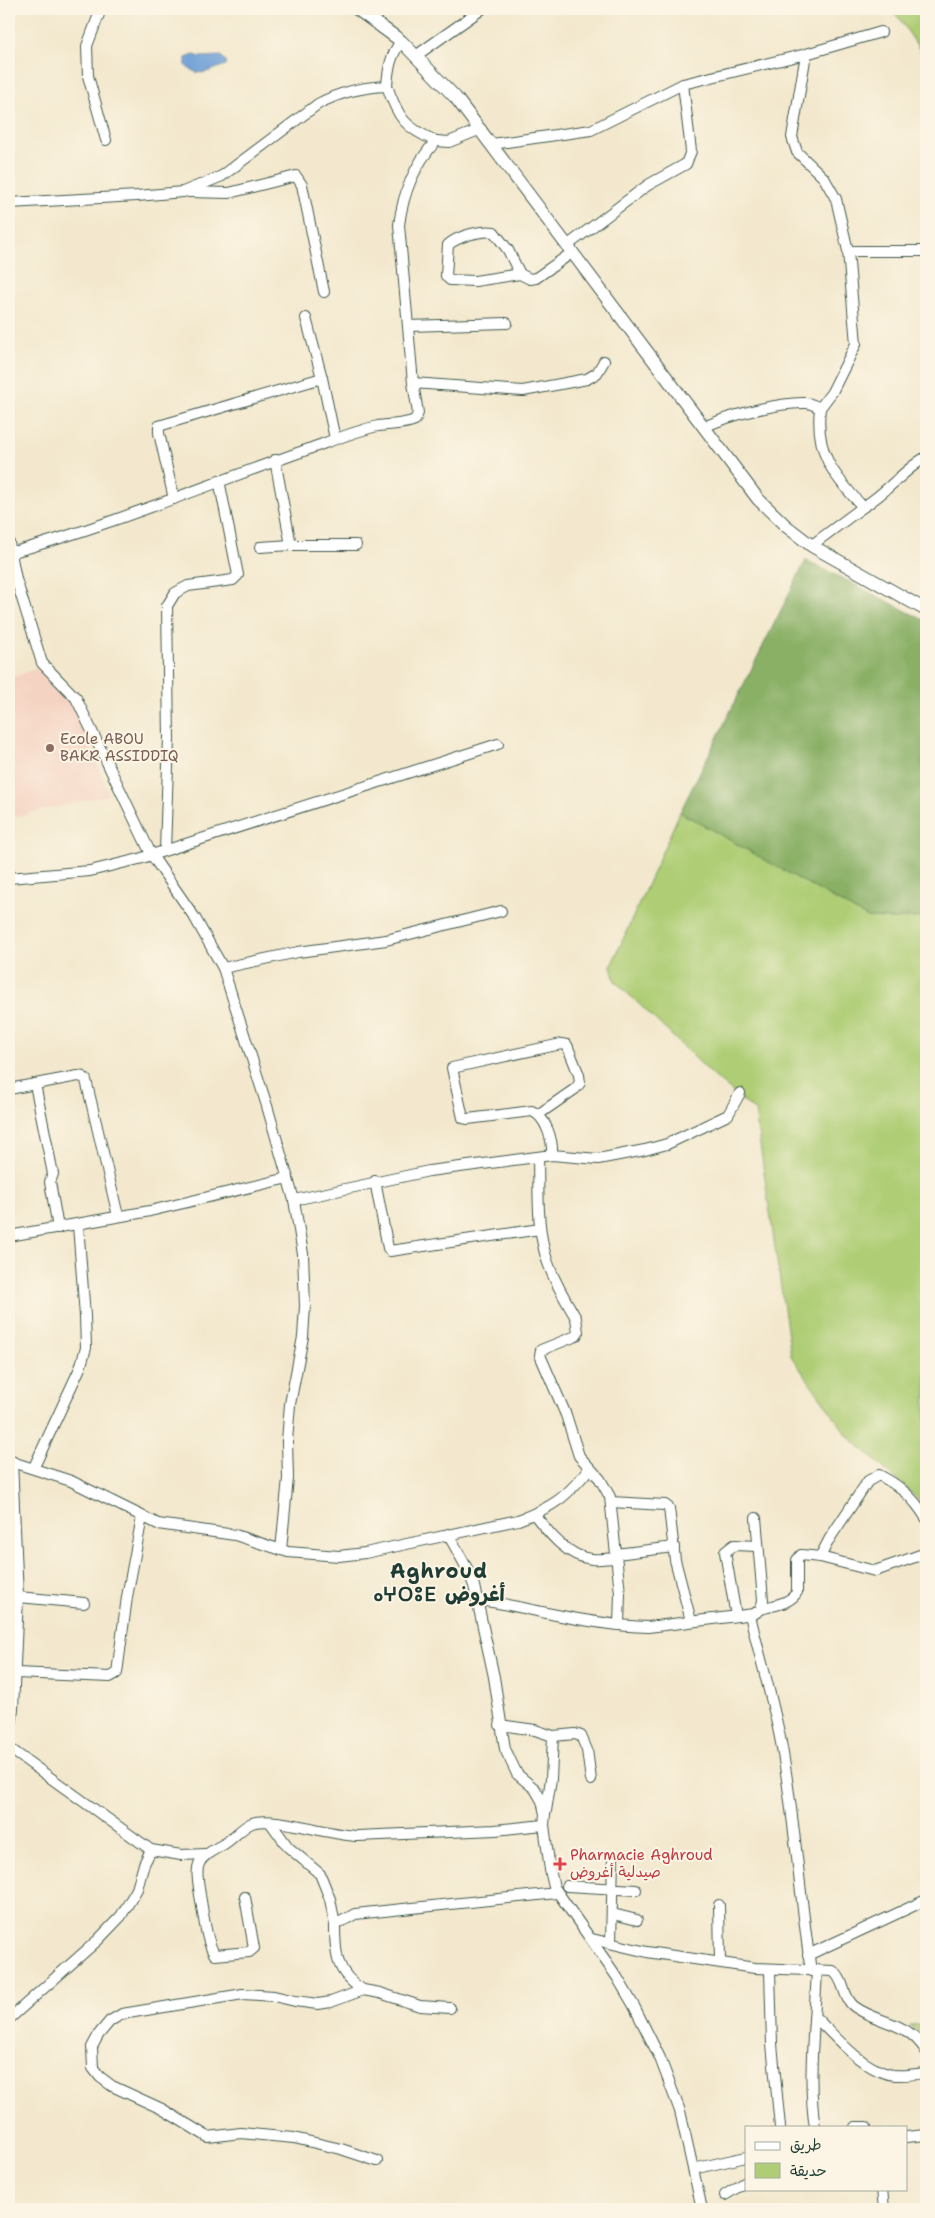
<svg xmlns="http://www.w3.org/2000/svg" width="935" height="2218" viewBox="0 0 935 2218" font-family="'Shantell Sans','Playpen Sans Arabic','Noto Sans Tifinagh',sans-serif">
<rect width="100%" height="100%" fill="#fcf5e5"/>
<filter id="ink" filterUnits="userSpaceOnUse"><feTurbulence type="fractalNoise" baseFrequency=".02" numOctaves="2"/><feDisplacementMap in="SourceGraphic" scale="10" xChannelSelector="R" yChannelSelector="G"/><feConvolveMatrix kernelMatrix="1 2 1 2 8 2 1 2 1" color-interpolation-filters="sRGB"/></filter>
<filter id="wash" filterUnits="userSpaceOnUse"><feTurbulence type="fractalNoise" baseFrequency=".0096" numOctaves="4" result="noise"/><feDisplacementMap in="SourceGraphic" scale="20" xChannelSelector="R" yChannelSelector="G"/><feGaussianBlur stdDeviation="1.12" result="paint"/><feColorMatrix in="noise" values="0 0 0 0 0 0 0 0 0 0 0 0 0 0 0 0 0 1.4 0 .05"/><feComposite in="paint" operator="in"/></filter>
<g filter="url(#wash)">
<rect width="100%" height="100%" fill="#f3e8cd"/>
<polygon fill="#f5d3c2" points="37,668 72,701 109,795 9,818 9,679"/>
<g fill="#aecd75" stroke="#668554">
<polygon points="889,9 926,9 926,59 899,18"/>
<polygon points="680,812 868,918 893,919 926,917 926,1506 848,1436 791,1356 755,1111 717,1079 615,981 611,966"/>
<polygon points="926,2024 926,2038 910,2025"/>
</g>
<polygon fill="#8ab066" stroke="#54764d" points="806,560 926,621 926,917 893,919 868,918 680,812"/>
<path fill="#6b9dd6" stroke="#456d85" d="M194 55 201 57 221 56 226 61V65C210 70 200 79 186 66V58Z"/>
</g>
<g filter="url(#ink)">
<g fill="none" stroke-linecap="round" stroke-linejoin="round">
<g stroke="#3f574b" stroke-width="12">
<g id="minor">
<polyline points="101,9 87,46 88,76 106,140"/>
<polyline points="806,54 792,137 797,152 824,178 836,199 848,251 856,344 832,392 820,408"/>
<polyline points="417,55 482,9"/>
<path d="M387 86C398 118 405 128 436 141"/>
<polyline points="492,144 591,130 683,84 806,54 881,32"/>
<polyline points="189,192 229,193 296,176 302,185 324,292"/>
<path d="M9 203 137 196 183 192 222 176 318 104C340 92 362 87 387 86 388 69 391 55 401 41"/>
<polyline points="568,245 648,185 686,164 691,151 683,84"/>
<polyline points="848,251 926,251"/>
<path d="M520 274 475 281 450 280 446 276 448 245C458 236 481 230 494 232L508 250 520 274 530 279 536 278 573 252"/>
<polyline points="306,318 322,378"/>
<polyline points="408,326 507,323"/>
<polyline points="413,383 523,391 587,379 597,373 604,361"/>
<path d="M704 427C728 416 778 402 806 403 810 403 816 406 820 408 815 453 833 475 863 507 888 492 902 471 926 457"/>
<polyline points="275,460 291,545"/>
<polyline points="174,499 159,433 159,426 162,425 322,378 335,439"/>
<polyline points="9,543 16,579 9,582"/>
<polyline points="812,545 863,507"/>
<polyline points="260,547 291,545 356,545"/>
<path d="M10 553C112 525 209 484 309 449 331 441 355 431 378 426 390 424 404 425 415 420L418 413 413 383 399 225C403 193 414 165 436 141L449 142 481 129"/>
<polyline points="16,579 42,663 76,698 151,854 195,918 223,968 267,1106 294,1200 303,1254 305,1306 303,1337 290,1404 287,1441 288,1478 281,1550"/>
<polyline points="165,850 169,738 167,606 175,593 188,586 233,580 238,575 219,480"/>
<polyline points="9,878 90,871 139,859 498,744"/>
<polyline points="223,968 298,952 386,940 501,911"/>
<polyline points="35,1084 53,1174 50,1182 58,1228"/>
<polyline points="9,1089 78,1076 83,1077 86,1080 118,1216"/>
<path d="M539 1114 575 1089 580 1083 579 1075 567 1045 561 1044 452 1068 463 1118 468 1119 532 1111C546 1117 553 1140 552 1155"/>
<path d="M538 1157C539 1192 536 1229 548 1263 555 1283 566 1301 576 1318L578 1332 576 1336 541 1350 540 1355 566 1415 579 1456 600 1479 610 1497 620 1593 619 1625"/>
<polyline points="375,1181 388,1248 390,1251 540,1229"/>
<polyline points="294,1200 429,1171 552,1155 598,1159 645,1150 667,1144 728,1115 740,1093"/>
<polyline points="9,1236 150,1211 288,1178"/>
<path d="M9 1461 71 1481 158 1524 235 1535 288 1552 339 1556 365 1553 518 1520C554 1507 566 1497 590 1468"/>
<polyline points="34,1467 80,1368 86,1348 85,1316 78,1225"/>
<polyline points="611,1502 665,1505 669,1508 675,1560 691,1621"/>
<path d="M534 1514C548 1532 567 1557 592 1559 600 1560 608 1558 616 1558"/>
<polyline points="448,1534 469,1572 474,1586 494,1677 505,1749 517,1774 535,1789 542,1801 545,1814 544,1825 550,1870 554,1887 617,1977 634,2006 660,2058 680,2111 702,2209"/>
<polyline points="616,1554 674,1547"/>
<path d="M820 1557 830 1538 868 1481 879 1475C900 1486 914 1498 926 1518"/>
<polyline points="18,1597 84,1603"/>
<path d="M477 1600C498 1602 517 1607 537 1611 574 1619 611 1626 648 1627L754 1614 761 1609 763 1600 756 1518"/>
<path d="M761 1609C773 1605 790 1604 797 1592V1560L801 1555 820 1557 875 1571 926 1553"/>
<path d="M750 1615C760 1659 774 1703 782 1748 795 1822 800 1897 811 1971"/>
<polyline points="736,1616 725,1552 734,1545 758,1546"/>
<polyline points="16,1673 110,1677 117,1673 127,1597 142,1517"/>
<polyline points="500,1725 535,1730 553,1736 551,1779 546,1811"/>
<polyline points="553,1736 575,1734 581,1736 587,1750 591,1780"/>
<polyline points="9,1738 13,1709 18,1597 12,1461"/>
<polyline points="9,1748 151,1850 181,1855 206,1854"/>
<polyline points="270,1822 288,1847 320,1874 330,1899 335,1925"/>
<polyline points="567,1886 636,1890"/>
<path d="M245 1897 254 1948 249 1952 215 1955C206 1943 203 1911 200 1895 195 1862 195 1860 224 1844 234 1838 242 1827 252 1823 273 1815 332 1836 358 1836L495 1830 544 1825"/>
<polyline points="719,1905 720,1962"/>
<polyline points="613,1914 637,1920"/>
<path d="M592 1939 647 1952 755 1968 833 1971C845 1979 842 1998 855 2007 879 2024 908 2021 926 2051"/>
<polyline points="611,1943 613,1857"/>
<polyline points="808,1955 926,1900"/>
<polyline points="770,1970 772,2044 780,2127"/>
<polyline points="363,1990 380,1993 420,2006 450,2008"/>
<path d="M815 2017C836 2037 859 2066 888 2074 899 2077 914 2074 926 2073"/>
<polyline points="9,2019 98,1940 121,1916 137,1889 144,1864 151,1850"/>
<path d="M815 2127C807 2081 815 2018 817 1970"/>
<polyline points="855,2127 866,2127"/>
<polyline points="906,2137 926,2135"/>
<path d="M377 2161 341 2149 294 2138 241 2133 208 2137 162 2109 112 2086 100 2077 93 2068 92 2047 99 2034 110 2021 122 2014 243 1994 274 1996 295 2001 318 2004 331 2002 363 1990C336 1973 335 1955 335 1925L355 1914 557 1893"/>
<polyline points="693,2169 746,2157"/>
<polyline points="882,2189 884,2209"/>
<polyline points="725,2195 746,2182"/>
</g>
</g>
<g stroke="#3f574b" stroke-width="14">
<polyline id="tertiary" points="357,9 401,41 456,98 758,499 786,526 812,546 926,610"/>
</g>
<use href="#minor" stroke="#fff" stroke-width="10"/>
<use href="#tertiary" stroke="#fff" stroke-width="12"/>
</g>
</g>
<circle fill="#8d6e63" stroke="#fcf5e5" stroke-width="2" cx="50" cy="748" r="5"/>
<path fill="#e0444e" stroke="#fcf5e5" stroke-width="2" d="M557.5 1856.5h5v5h5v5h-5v5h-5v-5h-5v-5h5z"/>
<g text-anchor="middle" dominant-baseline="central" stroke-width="4" stroke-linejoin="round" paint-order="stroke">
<g font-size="15" fill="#785e54" stroke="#fcf5e5" text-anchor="start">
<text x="60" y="739">Ecole ABOU<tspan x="60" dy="17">BAKR ASSIDDIQ</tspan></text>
</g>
<g font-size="15" fill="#be3a42" stroke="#fcf5e5" text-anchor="start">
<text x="570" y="1855">Pharmacie Aghroud<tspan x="570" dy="17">صيدلية أغروض</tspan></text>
</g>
<g font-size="20" font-weight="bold" letter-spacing="1" fill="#1f3d34" stroke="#fcf5e5">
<text x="439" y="1571">Aghroud<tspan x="439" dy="23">ⴰⵖⵔⵓⴹ أغروض</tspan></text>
</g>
</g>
<rect width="935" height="2218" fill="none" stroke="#fcf5e5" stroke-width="30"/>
<rect x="745" y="2126" width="162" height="65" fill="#fcf5e5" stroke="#a4ab9e"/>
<rect x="755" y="2142" width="25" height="8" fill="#ffffff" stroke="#a4ab9e"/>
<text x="790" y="2150" font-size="15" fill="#1f3d34">طريق</text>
<rect x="755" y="2163" width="25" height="15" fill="#aecd75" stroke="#a4ab9e"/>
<text x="790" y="2176" font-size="15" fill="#1f3d34">حديقة</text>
</svg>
